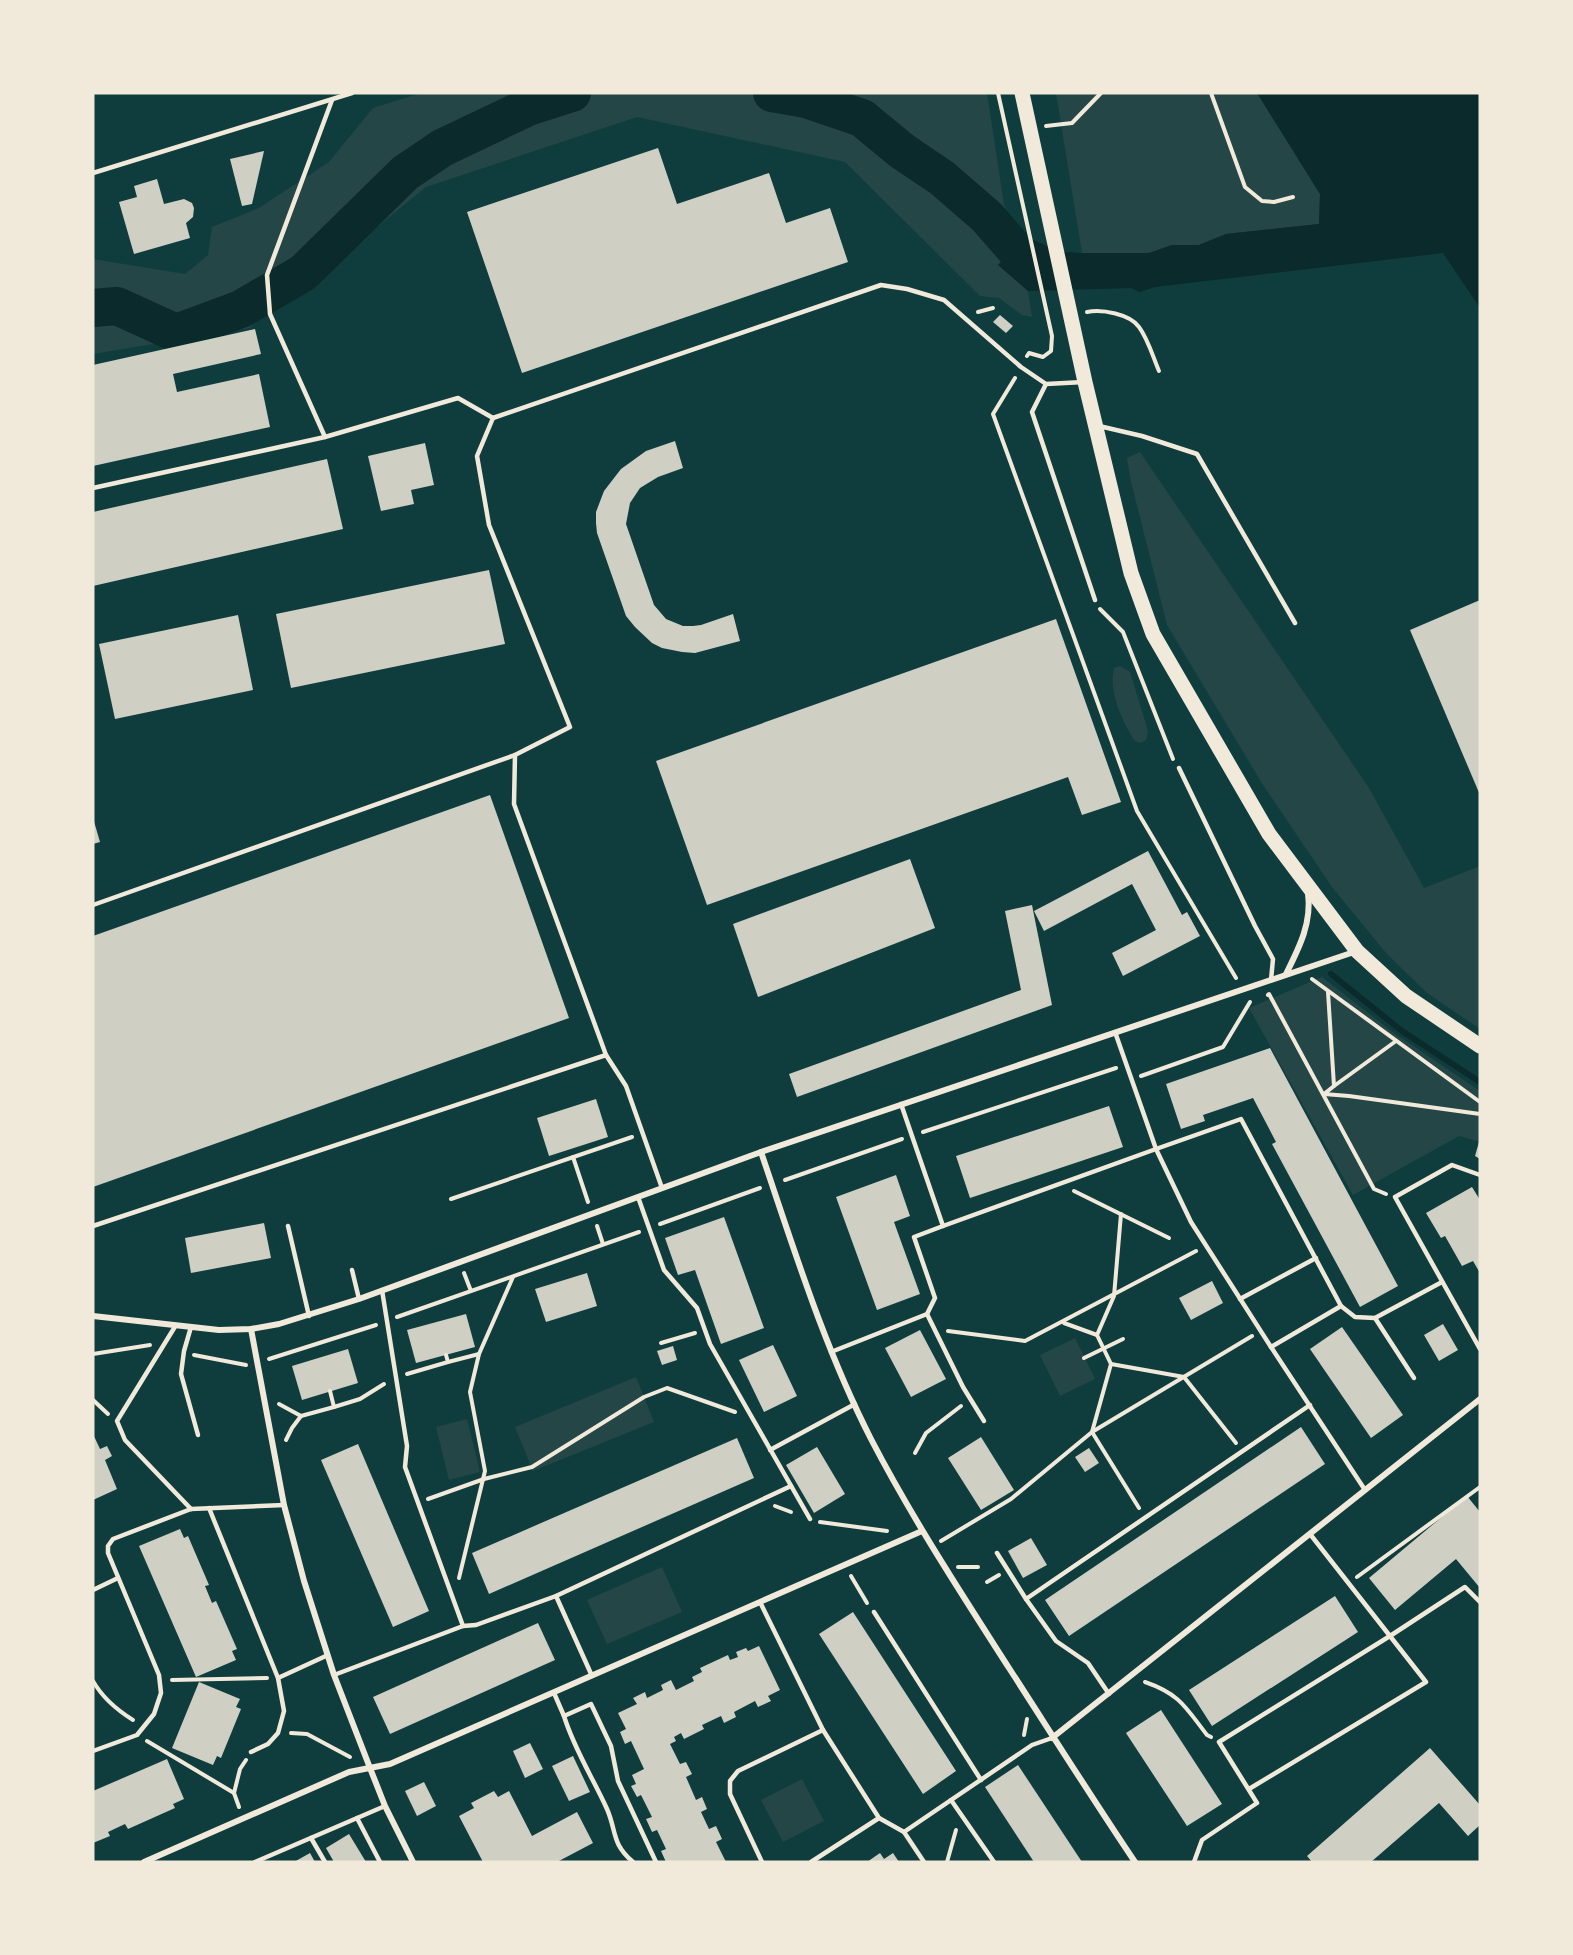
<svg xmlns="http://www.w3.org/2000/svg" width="1573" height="1955" viewBox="0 0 1573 1955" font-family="'DejaVu Sans',sans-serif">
<rect width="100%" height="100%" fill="#0f3d3e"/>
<g fill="#244646">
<polygon points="421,93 987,93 1004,204 1016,246 999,265 1028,291 1032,317 1022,315 999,298 980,296 845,162 637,117 426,187 270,314 258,318 250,328 93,354 93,259 185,274 208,255 212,227 259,208 329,162 373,108"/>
<polygon points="1056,93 1257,93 1320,194 1319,224 1226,234 1199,245 1172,245 1149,253 1082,253"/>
<polygon points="1140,452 1369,788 1424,888 1480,866 1480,1029 1427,993 1386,953 1332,887 1263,785 1167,625 1131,482 1127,458"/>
<path d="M1120 666 1130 672 1146 724 1148 733 1146 740 1141 743 1135 741C1122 722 1108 691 1114 668Z"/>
<polygon points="1322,977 1394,1033 1480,1091 1480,1142 1459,1136 1353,1195 1249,1008"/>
<polygon points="1075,1338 1095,1379 1060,1396 1040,1355"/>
<polygon points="636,1377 654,1422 533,1471 515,1427"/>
<polygon points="467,1419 480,1472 449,1480 436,1427"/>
<polygon points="662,1567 682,1612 607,1644 587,1600"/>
<polygon points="802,1779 824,1821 783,1842 761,1800"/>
</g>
<polygon fill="#0a2a2b" points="1257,93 1480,93 1480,308 1443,253 1155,287 1140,292 1131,288 1028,291 998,265 1016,246 1038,250 1082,253 1149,253 1172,245 1199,245 1226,234 1319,224 1320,194"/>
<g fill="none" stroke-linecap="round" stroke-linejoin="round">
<polyline stroke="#0a2a2b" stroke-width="6" points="1331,974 1402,1031 1480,1082"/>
<g stroke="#0a2a2b" stroke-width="38">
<polyline points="772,93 806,99 862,118 902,151 942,178 987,217 1020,255 1059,272"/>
<polyline points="93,308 117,306 176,333 241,309 303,273 405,173 442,148 528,107 572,93"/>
</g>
</g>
<g fill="#cfcfc3">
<polygon points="658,148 677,204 769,173 786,223 830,208 848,262 522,373 467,212"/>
<polygon points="264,151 252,204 242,206 230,159"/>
<polygon points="157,179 164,204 184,199 192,203 194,208 193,217 186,223 190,238 134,254 119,202 137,197 134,186"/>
<polygon points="1000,315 1013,326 1006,333 993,322"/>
<polygon points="255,329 261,354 173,374 177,392 259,374 270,427 93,466 93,365"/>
<polygon points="675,441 683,468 658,477 640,488 630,503 626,524 654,605 666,619 683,626 693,626 701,625 733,614 740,641 695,653 682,652 662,648 652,643 635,627 626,616 597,533 596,523 596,512 604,491 621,469 646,451"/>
<polygon points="425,443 434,485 411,490 414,504 381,511 368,456"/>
<polygon points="327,459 343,529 93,586 93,512"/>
<polygon points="489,570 505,644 291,688 276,614"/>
<polygon points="1480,600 1480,795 1410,630"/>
<polygon points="238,615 253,690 115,719 99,644"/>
<polygon points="1056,619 1121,802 1082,815 1068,777 707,905 656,761"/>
<polygon points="490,795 569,1018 93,1187 93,936"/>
<polygon points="93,818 100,842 93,844"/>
<polygon points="1148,851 1182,915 1187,912 1200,936 1123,976 1112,953 1156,930 1132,884 1044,931 1034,911"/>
<polygon points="910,859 935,928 758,997 733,924"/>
<polygon points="1032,905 1052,1005 797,1097 789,1074 1021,990 1005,911"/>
<polygon points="1270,1048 1398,1286 1360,1307 1272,1144 1276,1142 1253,1098 1203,1115 1205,1121 1181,1129 1166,1084"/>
<polygon points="596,1099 608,1137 549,1156 537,1118"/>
<polygon points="1109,1106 1123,1147 970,1198 956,1156"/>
<polygon points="1479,1142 1480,1142 1480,1159 1475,1156"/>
<polygon points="896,1175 910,1216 894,1222 920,1294 877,1310 836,1197"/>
<polygon points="1472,1187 1480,1200 1480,1273 1473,1261 1462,1266 1445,1236 1441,1238 1426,1213"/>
<polygon points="724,1217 764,1328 721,1344 695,1270 678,1275 665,1238"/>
<polygon points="264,1223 271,1258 191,1273 185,1238"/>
<polygon points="587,1273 597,1306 546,1322 535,1289"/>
<polygon points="1212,1281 1223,1303 1191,1320 1179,1298"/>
<polygon points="466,1314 475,1347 416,1363 407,1330"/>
<polygon points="1443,1324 1458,1350 1439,1361 1424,1335"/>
<polygon points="1342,1327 1403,1415 1371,1438 1310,1349"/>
<polygon points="920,1330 946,1379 911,1397 885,1348"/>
<polygon points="773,1345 797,1396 764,1412 739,1360"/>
<polygon points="673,1346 677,1360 662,1365 657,1351"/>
<polygon points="348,1349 358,1383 302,1400 292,1366"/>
<polygon points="1301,1427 1325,1464 1069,1636 1045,1600"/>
<polygon points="93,1434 100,1449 107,1446 112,1456 105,1460 117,1489 93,1500"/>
<polygon points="981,1437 1014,1490 981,1510 948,1458"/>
<polygon points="737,1438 754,1478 489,1594 472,1553"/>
<polygon points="358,1444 429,1611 393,1627 321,1460"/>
<polygon points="817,1447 845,1494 814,1513 786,1465"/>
<polygon points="1089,1448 1099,1463 1085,1472 1075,1457"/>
<polygon points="1467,1496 1480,1512 1480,1588 1456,1559 1395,1610 1369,1578"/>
<polygon points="180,1529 184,1538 188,1536 209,1585 205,1586 212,1603 216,1601 237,1649 232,1651 236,1660 196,1677 139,1546"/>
<polygon points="1031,1538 1047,1565 1023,1578 1008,1551"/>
<polygon points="1335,1596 1358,1632 1212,1726 1189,1690"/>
<polygon points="853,1612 956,1771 923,1794 819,1634"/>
<polygon points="538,1623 555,1660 390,1734 373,1697"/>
<polygon points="759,1646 780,1690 768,1696 771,1701 758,1707 755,1701 734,1712 736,1717 724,1723 721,1716 702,1725 704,1729 684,1739 681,1733 674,1737 676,1741 670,1744 680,1764 686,1762 692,1774 686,1777 696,1800 702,1797 707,1809 701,1812 709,1829 716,1826 722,1839 716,1842 726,1862 666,1862 661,1851 666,1849 657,1830 652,1832 646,1819 652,1817 641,1795 637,1797 631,1786 636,1784 632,1775 644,1769 631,1741 625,1744 620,1732 626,1729 618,1713 637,1704 633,1698 645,1692 647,1698 663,1690 661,1685 671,1680 676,1690 694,1681 692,1677 702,1672 700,1668 728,1655 730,1660 738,1657 736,1652 746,1648 748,1651"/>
<polygon points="199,1682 240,1699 236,1707 241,1709 221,1758 217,1756 213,1765 172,1748"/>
<polygon points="1161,1710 1222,1804 1187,1826 1126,1733"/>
<polygon points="530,1743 543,1769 525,1778 513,1751"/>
<polygon points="1430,1748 1480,1805 1480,1825 1468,1836 1439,1803 1371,1862 1312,1862 1307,1856"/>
<polygon points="573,1756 590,1792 569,1801 552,1766"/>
<polygon points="167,1759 184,1799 173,1804 175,1808 128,1829 125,1824 108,1832 110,1836 93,1843 93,1791"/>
<polygon points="1018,1765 1082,1862 1034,1862 985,1787"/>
<polygon points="424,1782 436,1806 417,1816 405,1791"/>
<polygon points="494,1791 498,1797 509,1791 532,1836 577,1812 593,1843 557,1862 483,1862 459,1816 474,1808 471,1803"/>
<polygon points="349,1834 366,1862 334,1862 326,1848"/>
<polygon points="310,1853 315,1862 294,1862"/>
<polygon points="880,1853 884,1859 893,1853 899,1862 867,1862"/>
</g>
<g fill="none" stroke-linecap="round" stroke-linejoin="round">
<g stroke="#f1e9da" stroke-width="4">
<polyline points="998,93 1052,336 1051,351 1043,357 1029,353 1027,356"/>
<polyline points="1211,93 1245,187 1262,201 1274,202 1293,197"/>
<polyline points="1046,126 1072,123 1101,93"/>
<polyline points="978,312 993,308"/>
<path d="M1087 312C1102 309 1130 314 1139 327 1148 339 1153 357 1159 371"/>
<polyline points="1015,378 993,414 1137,811 1236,978"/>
<polyline points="1100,609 1123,632 1173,759"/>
<polyline points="1312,979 1480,1102"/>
<polyline points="1328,992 1334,1086 1324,1094 1349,1096 1480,1114"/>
<polyline points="1268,995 1269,994 1374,1189 1386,1194"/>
<polyline points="1141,1076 1223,1047 1250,1002"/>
<polyline points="1334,1086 1396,1041"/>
<polyline points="923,1132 1116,1068"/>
<polyline points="573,1157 588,1202"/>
<polyline points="785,1180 902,1139"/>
<polyline points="1074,1191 1169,1238"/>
<polyline points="451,1199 632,1137"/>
<polyline points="1121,1214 1114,1296 1097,1335 1111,1364 1092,1432 1139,1508"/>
<polyline points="660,1224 760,1188"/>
<polyline points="597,1226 603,1244"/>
<polyline points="464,1273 471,1291"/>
<polyline points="397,1317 639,1232"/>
<polyline points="1064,1323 1097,1335"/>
<polyline points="948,1331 1025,1341 1196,1251"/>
<polyline points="661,1343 695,1333"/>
<polyline points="93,1354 150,1345"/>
<polyline points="194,1355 246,1365"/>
<polyline points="1084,1358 1123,1339"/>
<polyline points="269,1359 376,1325"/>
<polyline points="448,1362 479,1354"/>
<polyline points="1111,1364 1184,1377 1236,1443"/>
<polyline points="407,1374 448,1362 446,1355"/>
<polyline points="330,1391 334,1407 360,1399 384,1384"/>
<polyline points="93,1400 108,1414"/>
<polyline points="279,1404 301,1416 334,1407"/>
<polyline points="286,1440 292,1428 301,1416"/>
<polyline points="915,1453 926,1433 961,1406"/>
<polyline points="428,1499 484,1479 532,1467 644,1397 667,1388 735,1412"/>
<polyline points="775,1506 791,1512"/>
<polyline points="820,1522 887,1531"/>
<polyline points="941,1541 1011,1499 1092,1432 1252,1336"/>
<polyline points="958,1567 978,1567"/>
<polyline points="851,1576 867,1603"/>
<polyline points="1357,1577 1480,1487"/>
<polyline points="459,1578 485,1471 470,1392 479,1354 513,1277"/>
<polyline points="987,1582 999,1575"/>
<polyline points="172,1680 267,1678"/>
<path d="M93 1681C102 1697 117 1710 133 1720"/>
<path d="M1145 1682C1180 1694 1186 1708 1207 1735L1211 1737"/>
<polyline points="291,1733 307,1734 350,1757"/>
<polyline points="1024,1735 1027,1719"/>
<polyline points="147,1741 234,1793"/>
<polyline points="239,1807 234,1793 240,1769 246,1760"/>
<polyline points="947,1862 956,1830"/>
</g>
<g stroke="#f1e9da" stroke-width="4.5">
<polyline points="332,100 267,275 270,314 325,437 458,398 493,418"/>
<polyline points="93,173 352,93"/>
<polyline points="1046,384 1032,412 1095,600"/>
<polyline points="1099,426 1142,436 1197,454 1295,623"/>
<polyline points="93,488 325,437"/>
<polyline points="1179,768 1255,926 1273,959 1271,980"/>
<polyline points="93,905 515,755"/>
<polyline points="1115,1032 1156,1149 1241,1119 1341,1306 1355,1317 1375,1318 1442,1282"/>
<polyline points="901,1104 943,1226 1156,1149 1191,1222 1271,1347"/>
<polyline points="1480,1175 1452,1165 1395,1197 1480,1349"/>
<polyline points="662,1188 626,1086 606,1055 514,804 515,755 570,727 489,525 477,456 493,418 881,285 907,289 944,300 1021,367 1046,384 1084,382"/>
<polyline points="638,1197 664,1270 697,1308 710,1344 810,1519"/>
<polyline points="93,1226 606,1055"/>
<polyline points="288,1226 309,1316"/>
<polyline points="352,1270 359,1299"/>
<polyline points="382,1290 407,1446 405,1467 463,1626"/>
<polyline points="1240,1299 1316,1258"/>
<polyline points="1341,1306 1271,1347 1365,1490"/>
<polyline points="927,1314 963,1387 984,1421"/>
<polyline points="1375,1318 1414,1378"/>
<polyline points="176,1325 117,1421 125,1440 191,1509"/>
<polyline points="191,1327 184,1351 181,1374 198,1435"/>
<polyline points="831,1352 927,1314 935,1298 914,1237 943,1226"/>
<polyline points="770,1450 855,1404"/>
<polyline points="209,1508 278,1678 284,1711 278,1733 268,1744 251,1752"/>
<polyline points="997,1553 1026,1599 1310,1405"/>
<polyline points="93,1590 118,1578"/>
<polyline points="556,1596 592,1676"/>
<polyline points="1026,1599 1056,1641 1088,1663 1109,1694"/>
<polyline points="760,1602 823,1730 879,1818 904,1832 924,1862"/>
<polyline points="874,1612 981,1780"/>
<polyline points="334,1675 463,1626 476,1625 556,1596 791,1486"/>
<polyline points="278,1678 328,1655"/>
<polyline points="554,1693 564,1716 591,1704 611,1746 618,1781 656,1862"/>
<path d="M564 1716C574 1749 593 1778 607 1809 617 1832 611 1843 633 1862"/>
<polyline points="93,1751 137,1735 154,1714 161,1693 159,1675 108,1553 108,1546 113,1539 191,1509 284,1505"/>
<polyline points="1249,1789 1426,1682 1310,1534"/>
<polyline points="951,1800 994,1862"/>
<polyline points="357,1818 380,1862"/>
<polyline points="904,1832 1032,1745 1052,1738"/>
<polyline points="311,1838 325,1862"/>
<polyline points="255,1862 385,1806"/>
<polyline points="762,1862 730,1794 730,1781 738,1771 823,1730"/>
<polyline points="811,1862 879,1818"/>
<polyline points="1194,1862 1202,1840 1257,1803 1219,1742 1390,1636 1465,1587 1480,1602"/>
</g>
<g stroke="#f1e9da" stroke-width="6">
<path d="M1286 974C1299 948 1312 923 1308 893"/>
<path d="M761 1152C794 1249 824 1347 871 1439 912 1518 961 1593 1009 1668 1051 1733 1092 1798 1135 1862"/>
<polyline points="93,1316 219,1330 251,1329 279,1324 359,1299 761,1152 1357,951"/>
<polyline points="251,1329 284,1505 304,1581 334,1675 370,1768 385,1806 413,1862"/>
<polyline points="1052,1738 1480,1399"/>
<polyline points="144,1862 349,1772 390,1764 922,1531"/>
</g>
<polyline stroke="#f1e9da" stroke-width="15" points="1022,93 1085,382 1131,573 1153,634 1269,834 1357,951 1406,996 1480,1046"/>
</g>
<rect width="1573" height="1955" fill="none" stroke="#f1e9da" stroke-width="189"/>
</svg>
